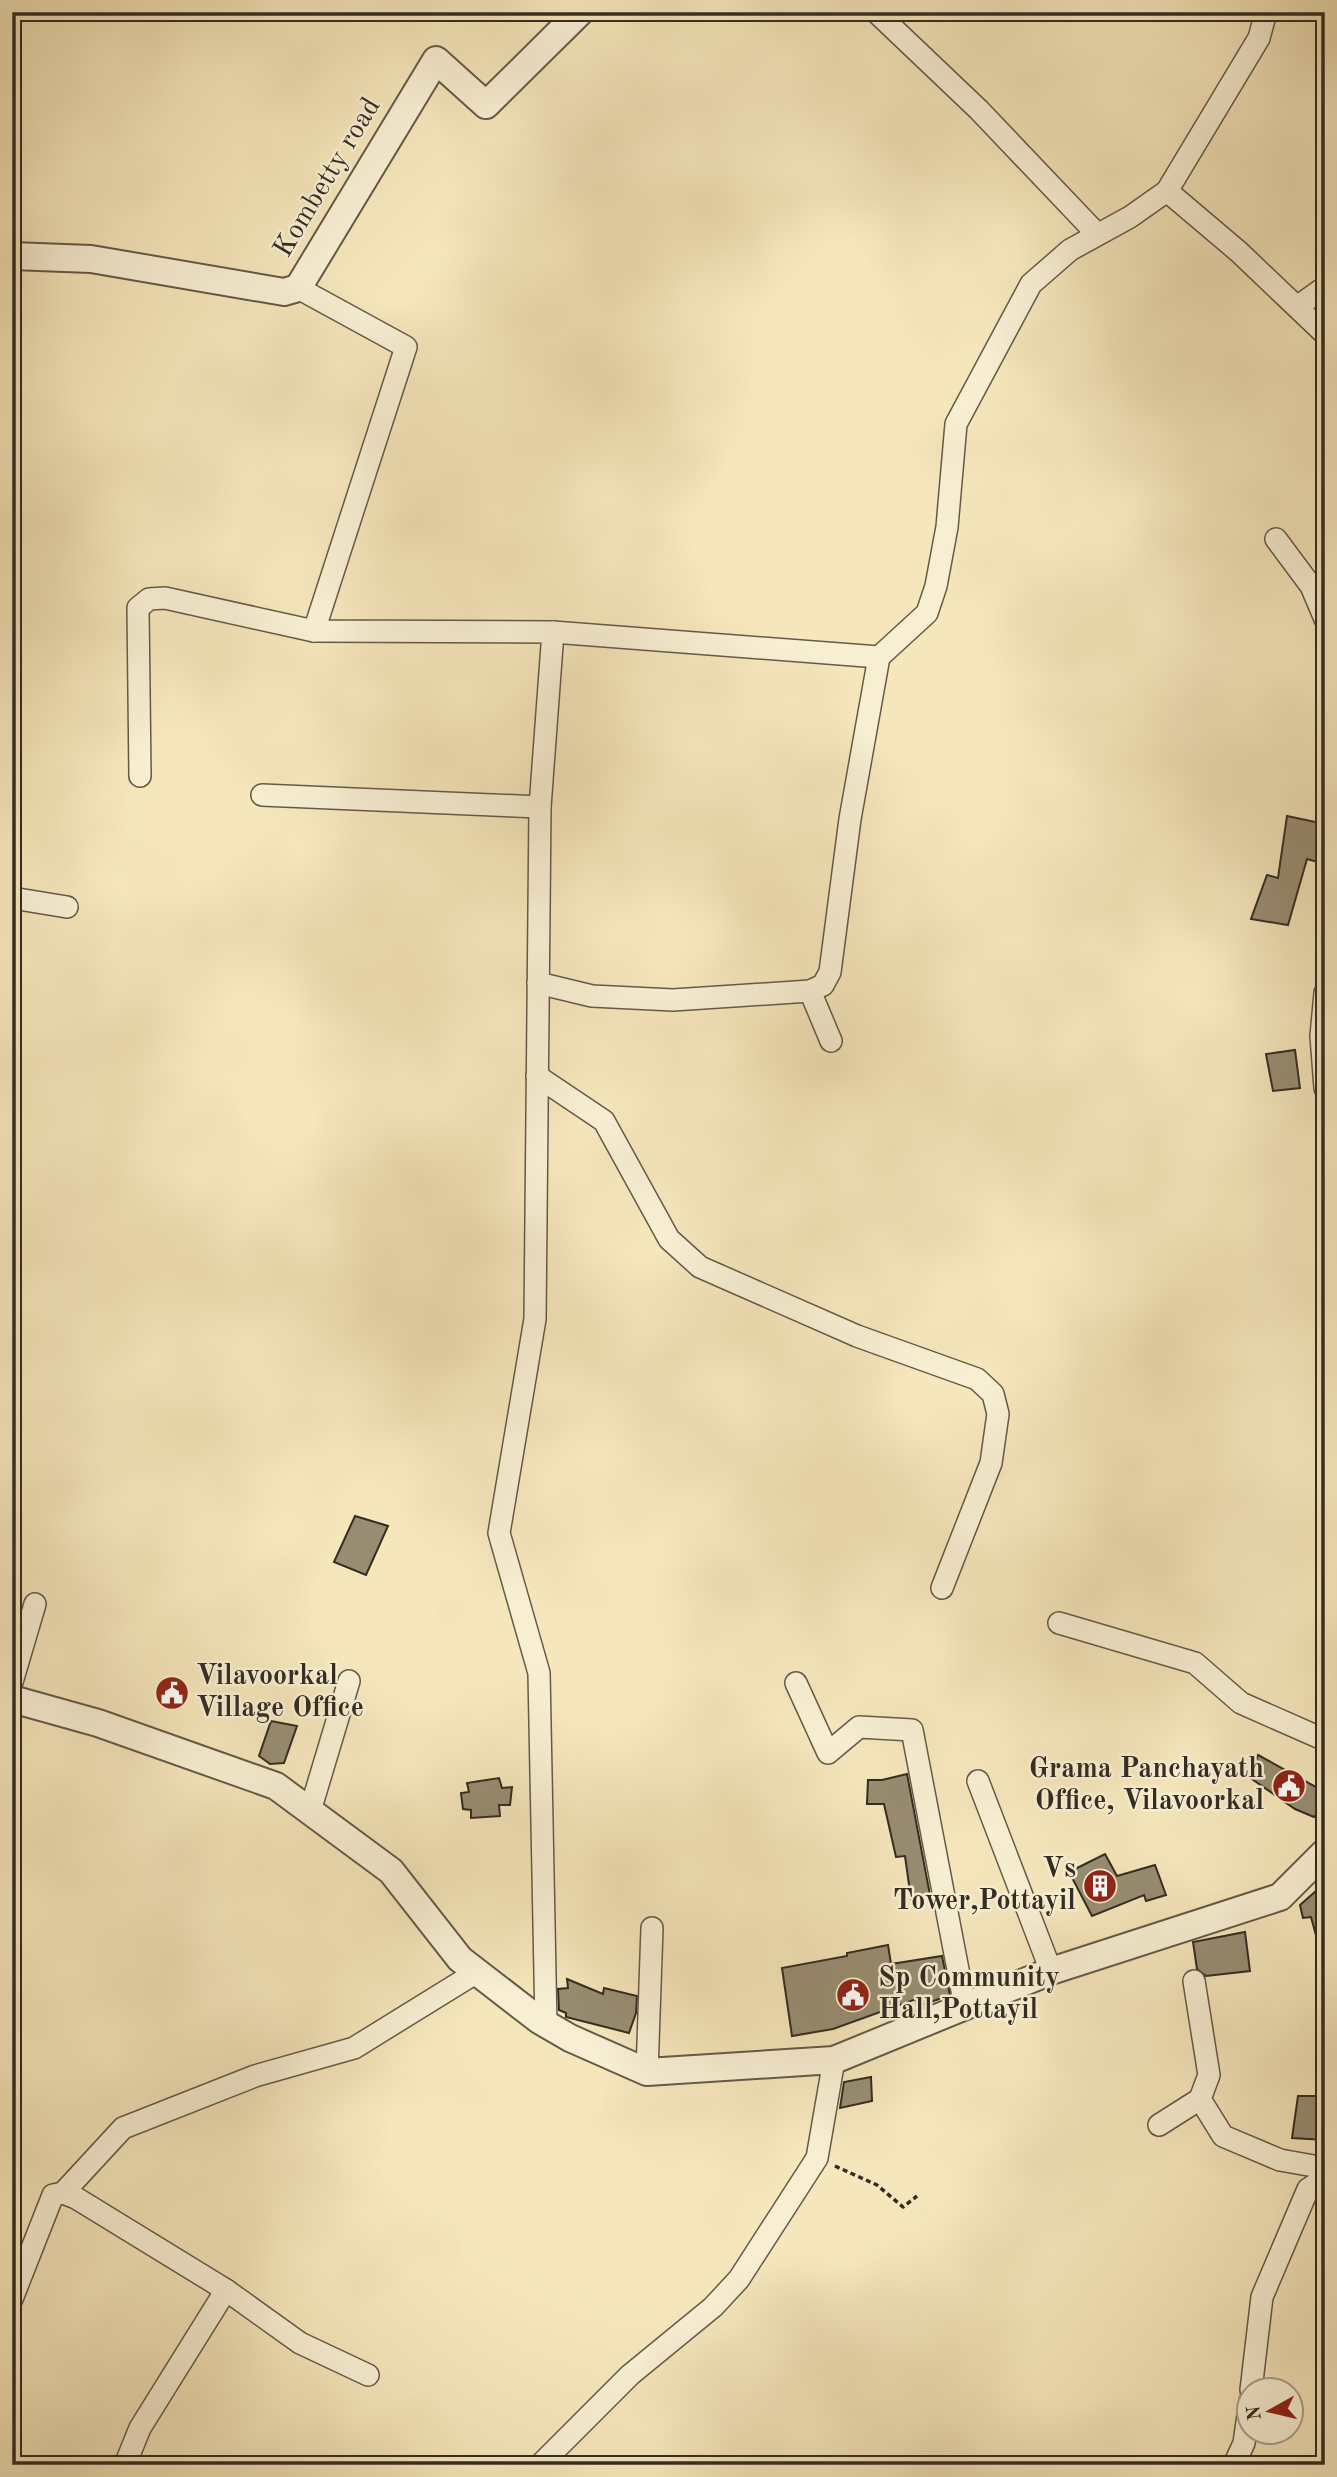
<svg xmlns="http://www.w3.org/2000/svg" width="1337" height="2477" viewBox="0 0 1337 2477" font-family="'Old Standard TT',serif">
<rect width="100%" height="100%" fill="#f5e6bb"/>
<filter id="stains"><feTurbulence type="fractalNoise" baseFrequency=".00286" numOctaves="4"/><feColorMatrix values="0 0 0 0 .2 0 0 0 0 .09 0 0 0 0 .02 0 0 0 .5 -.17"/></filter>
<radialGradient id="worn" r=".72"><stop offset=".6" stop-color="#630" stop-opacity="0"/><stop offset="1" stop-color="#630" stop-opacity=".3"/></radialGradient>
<g fill="#988d72" stroke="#342c22" stroke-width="2">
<polygon points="1287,816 1325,824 1325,848 1321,863 1307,859 1288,925 1251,919 1267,875 1278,878"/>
<polygon points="1295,1050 1300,1088 1273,1091 1266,1054"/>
<polygon points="355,1516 388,1526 366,1575 334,1562"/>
<polygon points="271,1721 297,1726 284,1763 270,1764 259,1756"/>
<polygon points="1258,1755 1325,1792 1325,1804 1314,1817 1295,1809 1249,1777"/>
<polygon points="907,1774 930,1895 911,1899 905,1856 896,1857 884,1804 867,1804 868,1780 882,1780"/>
<polygon points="499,1778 502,1788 512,1787 510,1805 499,1805 500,1816 471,1818 471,1810 463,1809 461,1793 469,1792 467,1783"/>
<polygon points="1105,1854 1117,1876 1155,1865 1166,1895 1146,1901 1144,1895 1092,1916 1069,1872"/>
<polygon points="1325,1883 1325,1949 1320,1950 1311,1917 1303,1918 1300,1905"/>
<polygon points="1245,1932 1250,1971 1206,1976 1197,1969 1193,1942"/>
<polygon points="888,1945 891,1964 942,1956 950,1995 917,2007 916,1999 833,2029 792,2036 782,1968 847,1956 847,1953"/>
<polygon points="567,1979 603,1994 604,1988 637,1996 636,2013 629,2033 566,2017 566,2013 559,2010 558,1989 568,1988"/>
<polygon points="871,2077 872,2101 840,2108 844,2082"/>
<polygon points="1298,2096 1325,2096 1325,2140 1292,2138"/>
</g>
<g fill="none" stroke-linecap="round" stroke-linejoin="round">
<g stroke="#645a48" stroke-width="24">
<g id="minor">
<polyline points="876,12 979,110 1097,234"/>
<polyline points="1266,12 1259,38 1167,191 1239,252 1325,334"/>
<polyline points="298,288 406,347 314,631"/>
<polyline points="1297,307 1325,287"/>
<polyline points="1276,539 1311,586 1325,619"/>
<polyline points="553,632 879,657"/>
<polyline points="140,776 138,608 149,599 165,598 314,631 553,632 540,807 535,1319 499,1533 539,1673 546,2024"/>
<polyline points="262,795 540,807"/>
<polyline points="12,898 67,907"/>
<polyline points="538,983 592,996 673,1000 810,991 823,985 830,972 850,819 879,657 927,613 936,586 947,527 956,424 1031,284 1070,250 1130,217 1167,191"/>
<polyline points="810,991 831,1041"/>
<polyline points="1325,993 1321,1036 1325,1088"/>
<polyline points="537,1076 604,1121 669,1239 700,1267 857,1336 977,1379 993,1394 998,1414 991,1463 942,1588"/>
<polyline points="1059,1623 1195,1663 1241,1703 1325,1740"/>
<polyline points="12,1682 35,1604"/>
<polyline points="796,1683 828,1753 859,1727 912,1730 965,2006"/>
<polyline points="978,1781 1051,1971"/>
<polyline points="310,1811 349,1681"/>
<polyline points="647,2072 652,1928"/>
<polyline points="1200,2099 1223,2136 1280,2160 1325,2168"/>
<polyline points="1159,2125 1200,2099 1209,2075 1194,1981"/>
<polyline points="63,2193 123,2128 255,2076 354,2048 477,1972"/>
<polyline points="226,2290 300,2343 368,2375"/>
<polyline points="12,2299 53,2195 63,2193 76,2198 226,2290 140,2428 125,2465"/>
<polyline points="1251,2390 1262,2297 1308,2189 1325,2178"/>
<polyline points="540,2465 630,2375 713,2307 739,2279 817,2158 834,2060"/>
<polyline points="1234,2465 1244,2443 1250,2401"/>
</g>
</g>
<g stroke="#645a48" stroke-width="30">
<g id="tertiary">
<polyline points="12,256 91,259 284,292 298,288 436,60 486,105 580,12"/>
<polyline points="12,1699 98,1723 276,1786 391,1871 460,1959 539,2020 570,2038 647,2072 834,2060 1051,1971 1280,1897 1325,1852"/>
</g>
</g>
<polyline stroke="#342c22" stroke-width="3.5" stroke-dasharray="5 3.5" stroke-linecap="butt" points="835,2166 877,2185 903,2207 917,2196"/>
<use href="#minor" stroke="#f8efd3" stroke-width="21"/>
<use href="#tertiary" stroke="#f8efd3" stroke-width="26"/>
</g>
<defs>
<g id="civic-disc" transform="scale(1.75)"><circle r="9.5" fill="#8f2418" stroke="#f8efd3"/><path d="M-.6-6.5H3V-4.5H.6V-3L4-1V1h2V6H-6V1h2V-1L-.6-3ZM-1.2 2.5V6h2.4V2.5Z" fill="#fff"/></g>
<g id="building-disc" transform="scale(1.75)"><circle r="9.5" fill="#8f2418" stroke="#f8efd3"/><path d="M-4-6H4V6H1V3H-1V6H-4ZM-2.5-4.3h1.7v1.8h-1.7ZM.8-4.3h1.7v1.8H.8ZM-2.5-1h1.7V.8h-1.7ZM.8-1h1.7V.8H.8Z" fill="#fff"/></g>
</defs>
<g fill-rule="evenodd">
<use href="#civic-disc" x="172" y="1693"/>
<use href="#civic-disc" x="1289" y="1786"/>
<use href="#building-disc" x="1100" y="1886"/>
<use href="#civic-disc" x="853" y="1995"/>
</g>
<g text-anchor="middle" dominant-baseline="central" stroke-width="5" stroke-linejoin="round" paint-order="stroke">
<g font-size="28" fill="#342c22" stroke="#f8efd3">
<text transform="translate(328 178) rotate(-59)">Kombetty road</text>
</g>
<g font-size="28" font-weight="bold" fill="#342c22" stroke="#f8efd3" text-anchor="start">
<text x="196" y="1677">Vilavoorkal<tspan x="196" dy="32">Village Office</tspan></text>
<text x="1264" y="1770" text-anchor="end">Grama Panchayath<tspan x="1264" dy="32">Office, Vilavoorkal</tspan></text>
<text x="1076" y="1870" text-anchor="end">Vs<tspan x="1076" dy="32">Tower,Pottayil</tspan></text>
<text x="878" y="1979">Sp Community<tspan x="878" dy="32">Hall,Pottayil</tspan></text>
</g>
</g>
<rect width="1337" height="2477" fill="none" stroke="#f5e6bb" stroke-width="42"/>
<rect x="14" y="14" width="1309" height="2449" fill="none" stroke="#342c22" stroke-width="3.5"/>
<rect x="21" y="21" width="1295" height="2435" fill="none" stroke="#342c22" stroke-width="2"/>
<g transform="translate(1270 2411) rotate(262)"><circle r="33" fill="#f8efd3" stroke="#aaa18c" stroke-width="2"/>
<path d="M0-5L12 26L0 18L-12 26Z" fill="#8f2418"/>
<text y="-10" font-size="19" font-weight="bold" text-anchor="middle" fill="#342c22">N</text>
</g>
<rect width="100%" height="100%" filter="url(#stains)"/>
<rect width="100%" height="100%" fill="url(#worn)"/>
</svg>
